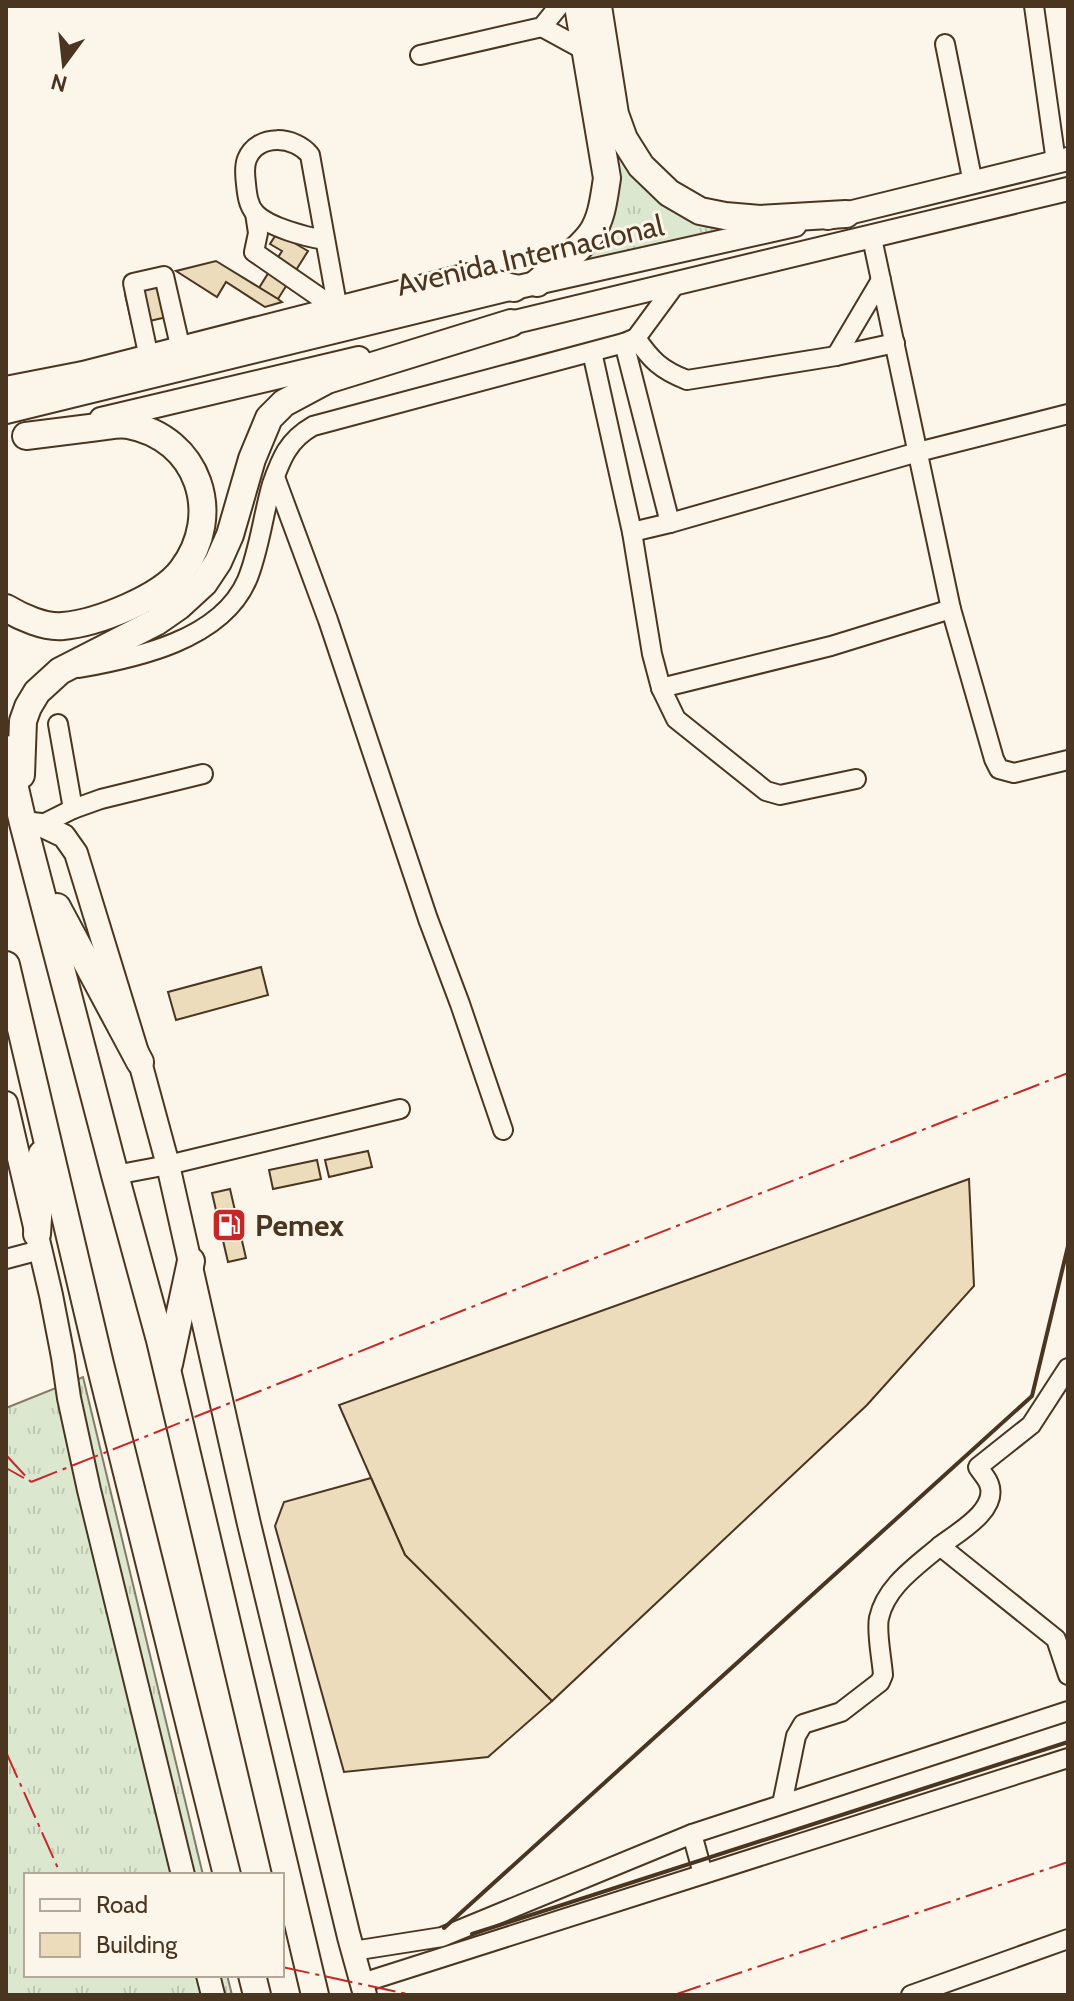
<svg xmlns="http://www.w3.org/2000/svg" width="1074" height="2001" viewBox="0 0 1074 2001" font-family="Cabin,sans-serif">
<defs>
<pattern id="grass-tufts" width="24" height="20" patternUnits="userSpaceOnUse" patternTransform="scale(2)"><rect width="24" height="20" fill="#dce7d0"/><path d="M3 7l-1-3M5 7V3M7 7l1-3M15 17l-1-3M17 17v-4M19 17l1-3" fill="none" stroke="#bec7b2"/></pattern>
</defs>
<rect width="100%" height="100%" fill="#fbf6e9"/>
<g fill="url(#grass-tufts)" stroke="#887966" stroke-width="2">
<polygon points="608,131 725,227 727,229 580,263 594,251 601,241"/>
<polygon points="83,1377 203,1875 26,1875 26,1975 227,1975 232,1995 6,1995 6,1408"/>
</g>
<g fill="#ecdcbc" stroke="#4a3520" stroke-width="2">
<polygon points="277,233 308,251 278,299 259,288 282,251 270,244"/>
<polygon points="216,261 278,299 282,302 265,307 226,282 217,297 176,271"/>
<polygon points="173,283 180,314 132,325 125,294"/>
<polygon points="261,967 268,995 176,1020 168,992"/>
<polygon points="368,1151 372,1167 329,1177 325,1160"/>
<polygon points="317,1160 321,1179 273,1189 269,1170"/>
<polygon points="969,1179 974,1286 867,1405 552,1701 405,1555 339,1405"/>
<polygon points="230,1189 246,1258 228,1262 212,1193"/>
<polygon points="371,1478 405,1555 552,1701 488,1757 344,1772 275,1526 284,1502"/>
</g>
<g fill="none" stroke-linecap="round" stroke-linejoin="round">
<g stroke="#4a3520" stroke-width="22">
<g id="minor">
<polyline points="1034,6 1056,162"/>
<polyline points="542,27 586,51"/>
<polyline points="945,44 973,183"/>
<polyline points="420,55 542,27 559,6"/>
<polyline points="255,213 258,233 254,252 338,310"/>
<path d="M325 240C306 237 268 227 255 213 248 205 247 194 246 184 245 176 244 166 247 159 258 133 295 136 310 155L338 310"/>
<path d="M636 338C651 360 661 370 687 380L836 356 895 343"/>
<polyline points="624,343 670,523"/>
<polyline points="592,352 632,532 652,654 661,688 676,719 766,791 780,795 856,779"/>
<polyline points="836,356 881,280"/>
<polyline points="149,358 133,283 164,276 181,350"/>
<polyline points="275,477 328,620 428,919 460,1004 503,1130"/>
<polyline points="632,532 670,523 918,452 1068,414"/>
<polyline points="951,609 994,759 999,769 1014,773 1068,760"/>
<path d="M79 668C136 658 221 640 247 580 259 552 263 515 272 484 281 459 288 440 313 426L624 343 636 338 675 285"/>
<polyline points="661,688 831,646 951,609 872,238"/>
<polyline points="58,724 73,809"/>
<polyline points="41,825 73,809 101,799 203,774"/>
<polyline points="115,1175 168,1165 400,1109"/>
<polyline points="6,1259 40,1250"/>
<path d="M1068 1368 1031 1425 978 1467C981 1472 987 1478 989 1484 999 1510 957 1533 940 1546L1056 1639 1068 1675"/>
<path d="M782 1804 796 1736 803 1724 841 1712 880 1682 883 1675C882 1660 876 1631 879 1618 886 1586 917 1566 940 1546"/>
<polyline points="703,1874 692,1834 1068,1711"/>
<polyline points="353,1951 442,1937 692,1834"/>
<polyline points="362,1983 1068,1758"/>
<polyline points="911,1995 1068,1939"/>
</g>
</g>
<g stroke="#4a3520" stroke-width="26">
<g id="major">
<polyline points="828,218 1068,159"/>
<polyline points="494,327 1068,189"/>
<polyline points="6,412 514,288 795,225"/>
<polyline points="101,419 359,358"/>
<polyline points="23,823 41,825 64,836 76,853 140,1062 168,1165 249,1524 349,1937 365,1995"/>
<polyline points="6,1103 51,1295 63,1357 69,1398 89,1490 183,1875"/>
<polyline points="208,1975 213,1995"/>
</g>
</g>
<g stroke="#4a3520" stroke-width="30">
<g id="highway">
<polyline points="598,6 615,114 624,139 641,166 669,193 700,211 725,216 760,219 846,214"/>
<path d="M537 283C554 268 577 253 591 234 602 219 604 197 607 178L578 6"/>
<polyline points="6,390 83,375 467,277 514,288"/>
<path d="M6 608C21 617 45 628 63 626 97 623 161 598 182 570 224 515 199 438 128 425 119 423 108 426 98 427 74 430 50 433 26 436"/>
<polyline points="6,749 23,823 115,1175 160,1340 315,1995"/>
<polyline points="21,775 23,721 28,707 37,692 60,671 156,622 179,606 204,583 218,562 230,535 252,459 269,418 284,403 327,380 511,323"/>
<polyline points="57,907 140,1062"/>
<polyline points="6,965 100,1364 227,1875"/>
<polyline points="37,1234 42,1154"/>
<polyline points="169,1364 191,1261"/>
<polyline points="252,1975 257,1995"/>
</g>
</g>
<use href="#minor" stroke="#fbf6e9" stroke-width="18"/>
<use href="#major" stroke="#fbf6e9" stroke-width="22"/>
<use href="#highway" stroke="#fbf6e9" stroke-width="26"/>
<g stroke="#4a3520" stroke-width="4">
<polyline points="444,1928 1032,1396 1068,1246"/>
<polyline points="472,1934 1068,1742"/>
</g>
<g stroke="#c62828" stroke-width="2" stroke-dasharray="28 6 4 6" stroke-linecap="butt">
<polyline points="6,1455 31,1482"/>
<polyline points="6,1468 24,1478"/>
<polyline points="31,1482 595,1258 1068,1073"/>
<polyline points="6,1752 61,1875"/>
<polyline points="282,1967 412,1995"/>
<polyline points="674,1995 1068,1862"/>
</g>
</g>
<defs>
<g id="fuel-square" transform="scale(1.8)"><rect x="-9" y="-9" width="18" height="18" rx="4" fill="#c62828" stroke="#fbf6e9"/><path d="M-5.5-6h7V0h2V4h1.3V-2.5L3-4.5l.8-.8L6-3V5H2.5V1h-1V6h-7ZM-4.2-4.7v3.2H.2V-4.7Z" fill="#fff"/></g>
</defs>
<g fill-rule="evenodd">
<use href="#fuel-square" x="229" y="1225"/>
</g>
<g text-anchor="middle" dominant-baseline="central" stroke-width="6" stroke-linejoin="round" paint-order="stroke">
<g font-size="30" fill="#4a3520" stroke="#fbf6e9">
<text transform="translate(530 255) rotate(-13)">Avenida Internacional</text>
</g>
<g font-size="30" font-weight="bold" fill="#4a3520" stroke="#fbf6e9" text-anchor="start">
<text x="255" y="1225">Pemex</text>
</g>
</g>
<rect width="1074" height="2001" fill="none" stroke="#4a3520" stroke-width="16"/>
<rect x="24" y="1873" width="260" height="104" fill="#fbf6e9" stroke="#b4a999" stroke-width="2"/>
<rect x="40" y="1899" width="40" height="12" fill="#fbf6e9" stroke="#b4a999" stroke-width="2"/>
<text x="96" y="1913" font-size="24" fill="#4a3520">Road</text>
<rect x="40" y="1933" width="40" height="24" fill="#ecdcbc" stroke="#b4a999" stroke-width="2"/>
<text x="96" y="1953" font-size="24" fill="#4a3520">Building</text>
<g transform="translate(64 64) rotate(195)" stroke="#fbf6e9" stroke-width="6" paint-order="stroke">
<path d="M0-6L14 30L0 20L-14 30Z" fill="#4a3520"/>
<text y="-12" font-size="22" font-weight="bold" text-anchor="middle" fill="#4a3520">N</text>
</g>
</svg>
